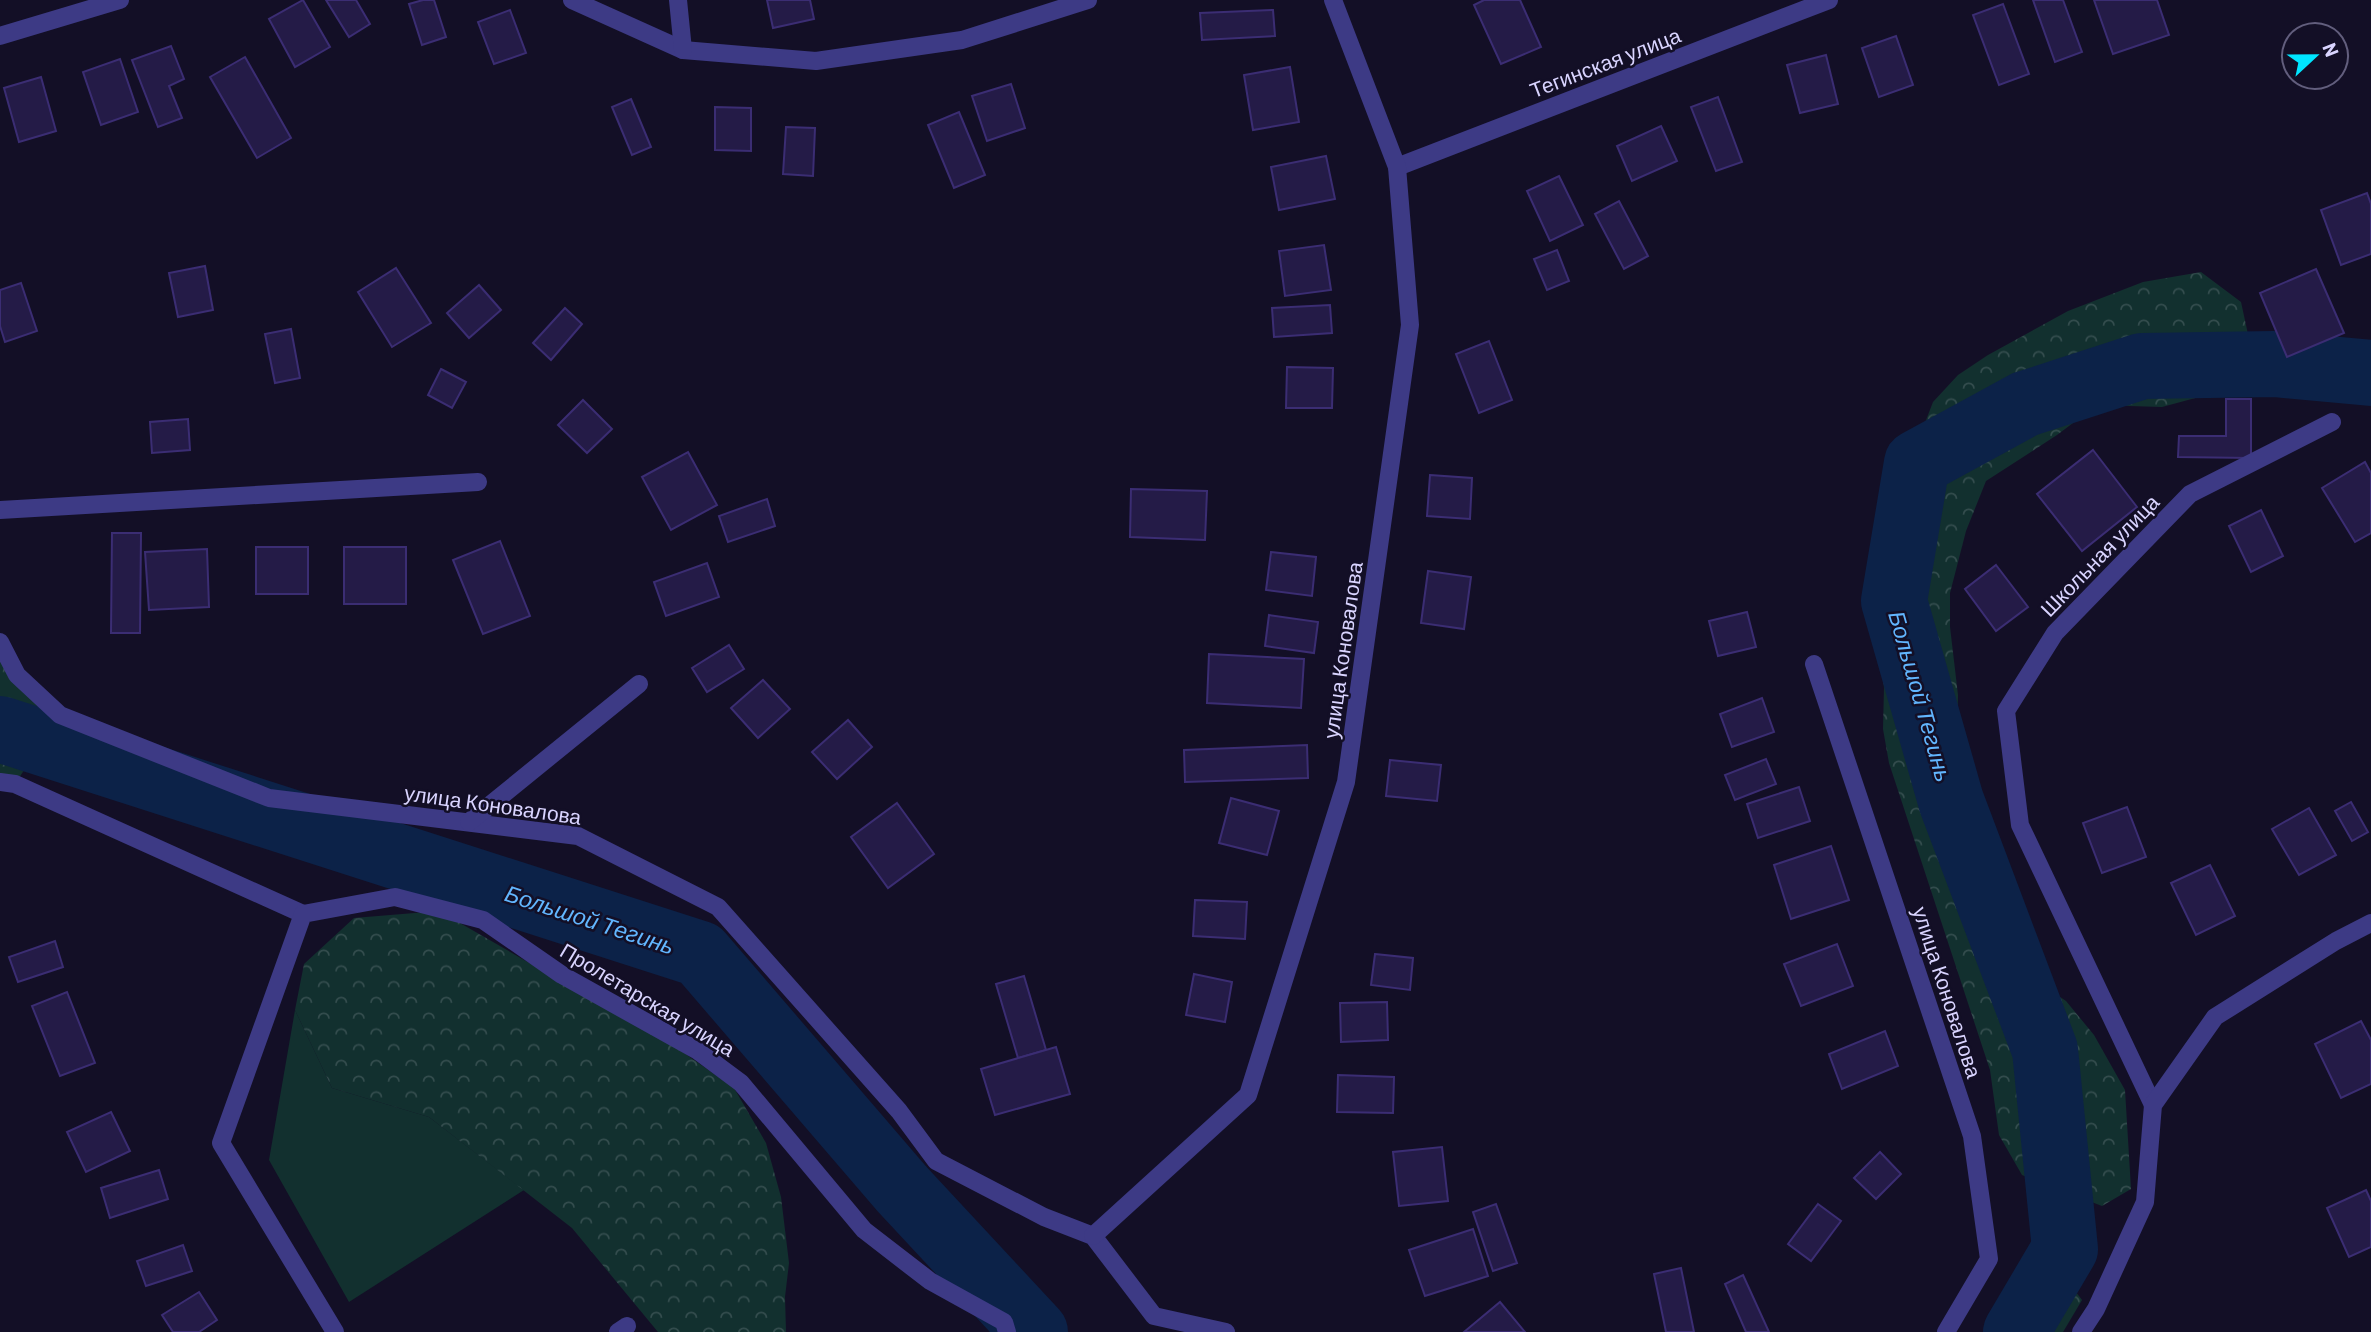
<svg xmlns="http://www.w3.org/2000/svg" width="2371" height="1332" viewBox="0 0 2371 1332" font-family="Barlow,sans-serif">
<defs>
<pattern id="forest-crowns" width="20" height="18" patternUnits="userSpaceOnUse" patternTransform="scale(1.75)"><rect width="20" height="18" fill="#12302f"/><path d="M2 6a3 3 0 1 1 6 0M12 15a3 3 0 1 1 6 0" fill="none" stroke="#344d4e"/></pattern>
</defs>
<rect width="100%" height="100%" fill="#130f26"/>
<polygon fill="#12302f" points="295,1010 332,1088 429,1117 524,1190 349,1302 269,1160"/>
<g fill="url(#forest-crowns)">
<polygon points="2201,272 2241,302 2249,339 2236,387 2162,407 2097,405 2057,435 1986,481 1966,531 1950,593 1950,627 1958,695 1957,751 1935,791 1954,892 1989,949 2066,1001 2094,1035 2125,1090 2131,1189 2102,1206 2022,1175 1999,1135 1990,1070 1889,763 1883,729 1884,688 1870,564 1884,529 1894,468 1918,441 1933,402 1958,375 1988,355 2068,311 2143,282"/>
<polygon points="0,642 60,715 15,784 0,782"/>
<polygon points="439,911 677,1048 734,1088 766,1143 781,1197 789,1263 785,1297 786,1332 658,1332 572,1228 429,1117 332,1088 295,1010 304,964 354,918"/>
<path d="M2048 1255 2082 1300 2063 1332H1994C2008 1301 2022 1278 2048 1255Z"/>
</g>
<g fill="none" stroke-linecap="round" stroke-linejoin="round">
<g stroke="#0c2248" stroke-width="66">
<polyline points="0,729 700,954 902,1189 1035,1332"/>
<polyline points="2016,1332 2065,1249 2045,1050 1951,801 1894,601 1917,463 2025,404 2142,366 2274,364 2371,373"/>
</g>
</g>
<g fill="#241b47" stroke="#3b2d73" stroke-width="2">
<polygon points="303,0 330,47 295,67 269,19"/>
<polygon points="326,0 356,0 370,24 349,37"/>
<polygon points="423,0 434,0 446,37 422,45 409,4"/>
<polygon points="767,0 810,0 814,19 773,28"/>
<polygon points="1484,0 1520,0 1541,47 1501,64 1474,5"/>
<polygon points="2033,0 2063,0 2082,52 2055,62"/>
<polygon points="2094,0 2157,0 2169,35 2113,54"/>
<polygon points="2003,4 2029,74 1999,85 1973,15"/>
<polygon points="510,10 526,53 494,64 478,22"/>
<polygon points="1273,10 1275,36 1202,40 1200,13"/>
<polygon points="1896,36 1913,85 1879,97 1862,48"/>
<polygon points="171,46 184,79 169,86 182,118 158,127 132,60"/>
<polygon points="1826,55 1838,104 1800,113 1787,65"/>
<polygon points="245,57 291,138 257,158 210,77"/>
<polygon points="120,59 138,112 101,125 83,72"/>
<polygon points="1290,67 1299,122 1253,130 1244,75"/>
<polygon points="41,77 56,131 19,142 4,88"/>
<polygon points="1011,84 1025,128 987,141 972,96"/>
<polygon points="1718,97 1742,162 1716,171 1691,107"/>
<polygon points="631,99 651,147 632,155 612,107"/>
<polygon points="715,107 751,108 751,151 715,150"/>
<polygon points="959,112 985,175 954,188 928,125"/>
<polygon points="1661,126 1677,161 1632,181 1617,146"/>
<polygon points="786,127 815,128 813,176 783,174"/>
<polygon points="1326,156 1335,199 1279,210 1271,167"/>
<polygon points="1559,176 1583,225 1550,241 1527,191"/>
<polygon points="2367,193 2371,204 2371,254 2341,265 2321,210"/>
<polygon points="1619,201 1648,256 1624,269 1595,214"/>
<polygon points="1324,245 1331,290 1285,296 1279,251"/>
<polygon points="1557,250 1569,281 1547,290 1534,259"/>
<polygon points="205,266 213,310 178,317 169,273"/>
<polygon points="396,268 431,323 392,347 358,292"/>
<polygon points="2316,269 2344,333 2287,357 2260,293"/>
<polygon points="21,283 37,331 5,342 0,326 0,290"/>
<polygon points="479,285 501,310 469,338 447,313"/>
<polygon points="1330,305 1332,333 1274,337 1272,308"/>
<polygon points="565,308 582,324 551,360 533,343"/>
<polygon points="291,329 300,378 275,383 265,334"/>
<polygon points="1489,341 1512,400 1479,413 1456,354"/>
<polygon points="1287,367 1333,368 1332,408 1286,408"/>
<polygon points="441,369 466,382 452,408 428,395"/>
<polygon points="2226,399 2251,399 2251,458 2178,457 2179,436 2226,436"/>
<polygon points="583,400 612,429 587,453 558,425"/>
<polygon points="188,419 190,450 152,453 150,422"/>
<polygon points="2093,450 2137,507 2082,551 2037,494"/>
<polygon points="688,452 717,505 671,530 642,477"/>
<polygon points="2365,462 2371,473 2371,533 2355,542 2322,488"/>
<polygon points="1430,475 1472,478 1470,519 1427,516"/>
<polygon points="1131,489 1207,491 1205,540 1130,537"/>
<polygon points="767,499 775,526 728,542 719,516"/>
<polygon points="2261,510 2283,556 2251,572 2229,526"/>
<polygon points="112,533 141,533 140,633 111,633"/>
<polygon points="500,541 530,616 483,634 453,560"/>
<rect x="256" y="547" width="52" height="47"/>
<rect x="344" y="547" width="62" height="57"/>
<polygon points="207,549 209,607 149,610 145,552"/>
<polygon points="1271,552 1316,557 1312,596 1266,590"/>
<polygon points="707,563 719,597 666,616 654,582"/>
<polygon points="1996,565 2028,607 1996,631 1965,589"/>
<polygon points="1428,571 1471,577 1464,629 1421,623"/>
<polygon points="1747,612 1756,647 1718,656 1709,621"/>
<polygon points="1269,615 1318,622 1314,653 1265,646"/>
<polygon points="729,645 744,669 707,692 692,668"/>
<polygon points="1209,654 1304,659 1301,708 1207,703"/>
<polygon points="763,680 790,709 758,738 731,708"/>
<polygon points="1762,698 1774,732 1732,747 1720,714"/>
<polygon points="848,720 872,747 837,779 812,752"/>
<polygon points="1307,745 1308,778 1185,782 1184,750"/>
<polygon points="1766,759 1776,784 1735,800 1725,775"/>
<polygon points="1390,760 1441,765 1437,801 1386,796"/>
<polygon points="1799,787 1810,821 1758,838 1747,804"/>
<polygon points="1231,798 1279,811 1267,855 1219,843"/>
<polygon points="2351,802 2368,832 2352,841 2335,811"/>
<polygon points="897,803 934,854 888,888 851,837"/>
<polygon points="2127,807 2146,857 2102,873 2083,823"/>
<polygon points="2309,808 2336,855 2299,875 2272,829"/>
<polygon points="1831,846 1849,900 1791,919 1774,865"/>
<polygon points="2210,865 2235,916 2196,935 2171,883"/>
<polygon points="1195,900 1247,902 1245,939 1193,936"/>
<polygon points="55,941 63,967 18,982 9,957"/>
<polygon points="1837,944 1853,986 1801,1006 1784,964"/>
<polygon points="1375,954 1413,958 1410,990 1371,985"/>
<polygon points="1194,974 1232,982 1225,1022 1186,1015"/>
<polygon points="1024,976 1046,1050 1018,1058 996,984"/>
<polygon points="67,992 95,1063 60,1076 32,1006"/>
<polygon points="1387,1002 1388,1040 1341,1042 1340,1003"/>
<polygon points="2361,1021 2371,1040 2371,1084 2341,1098 2315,1044"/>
<polygon points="1885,1031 1898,1066 1842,1089 1829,1054"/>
<polygon points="1056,1047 1070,1094 995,1115 981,1069"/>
<polygon points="1338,1075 1394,1077 1393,1113 1337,1112"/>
<polygon points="111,1112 130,1151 86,1172 67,1132"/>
<polygon points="1442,1147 1448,1201 1399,1206 1393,1152"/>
<polygon points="1880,1152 1901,1174 1876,1199 1854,1178"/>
<polygon points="159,1170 168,1199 110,1218 101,1188"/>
<polygon points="2366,1190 2371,1201 2371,1247 2349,1257 2327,1208"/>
<polygon points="1496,1204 1517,1263 1493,1271 1473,1212"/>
<polygon points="1818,1204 1841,1221 1811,1261 1788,1244"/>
<polygon points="1473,1229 1488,1276 1425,1296 1409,1250"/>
<polygon points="183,1245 192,1271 146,1286 137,1261"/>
<polygon points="1681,1268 1694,1332 1666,1332 1654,1274"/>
<polygon points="1743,1275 1769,1332 1746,1332 1725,1284"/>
<polygon points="199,1292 217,1320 199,1332 173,1332 162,1315"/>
<polygon points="1500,1302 1525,1332 1464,1332"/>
</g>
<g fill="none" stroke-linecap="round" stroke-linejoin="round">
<g stroke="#3d3a85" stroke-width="18">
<polyline points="572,0 683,50 816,61 962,40 1088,0"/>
<polyline points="678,0 683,50"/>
<polyline points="0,36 120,0"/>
<polyline points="1397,167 1829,0"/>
<polyline points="0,510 478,482"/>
<polyline points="0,642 17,675 60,715 269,798 578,836 718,907 899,1111 936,1161 1044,1217 1093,1236 1154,1316 1226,1332"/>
<polyline points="1814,664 1972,1136 1989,1259 1946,1332"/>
<polyline points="0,782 15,784 303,914"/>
<polyline points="469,822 639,684"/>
<polyline points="2153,1105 2020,825 2006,711 2055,633 2190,494 2332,422"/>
<polyline points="1093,1236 1248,1095 1346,782 1410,325 1397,167 1333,0"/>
<polyline points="335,1332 221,1143 303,914 395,897 483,920 562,975 698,1051 741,1083 864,1230 930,1281 1004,1322 1007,1332"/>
<polyline points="618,1332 627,1326"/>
<polyline points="2081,1332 2096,1309 2145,1202 2153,1105 2215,1017 2336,941 2371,923"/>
</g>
</g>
<g text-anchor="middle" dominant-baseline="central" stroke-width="5" stroke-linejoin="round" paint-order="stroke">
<g font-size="21" fill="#d9d4ff" stroke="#130f26">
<text transform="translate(1605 62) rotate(-21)">Тегинская улица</text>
<text transform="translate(2099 555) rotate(-46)">Школьная улица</text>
<text transform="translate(1342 650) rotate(-82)">улица Коновалова</text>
<text transform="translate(493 804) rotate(8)">улица Коновалова</text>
<text transform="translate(1948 992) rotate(72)">улица Коновалова</text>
<text transform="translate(648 999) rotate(31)">Пролетарская улица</text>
</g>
<g font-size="23" font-style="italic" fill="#62b6ff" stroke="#130f26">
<text transform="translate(1921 696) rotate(74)">Большой Тегинь</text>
<text transform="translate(590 919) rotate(18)">Большой Тегинь</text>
</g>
</g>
<g transform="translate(2315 56) rotate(68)"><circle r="33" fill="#130f26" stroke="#625e7d" stroke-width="2"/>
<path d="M0-5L12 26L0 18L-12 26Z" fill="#00e5ff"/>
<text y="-10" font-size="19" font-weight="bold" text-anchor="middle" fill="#d9d4ff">N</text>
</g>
</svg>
